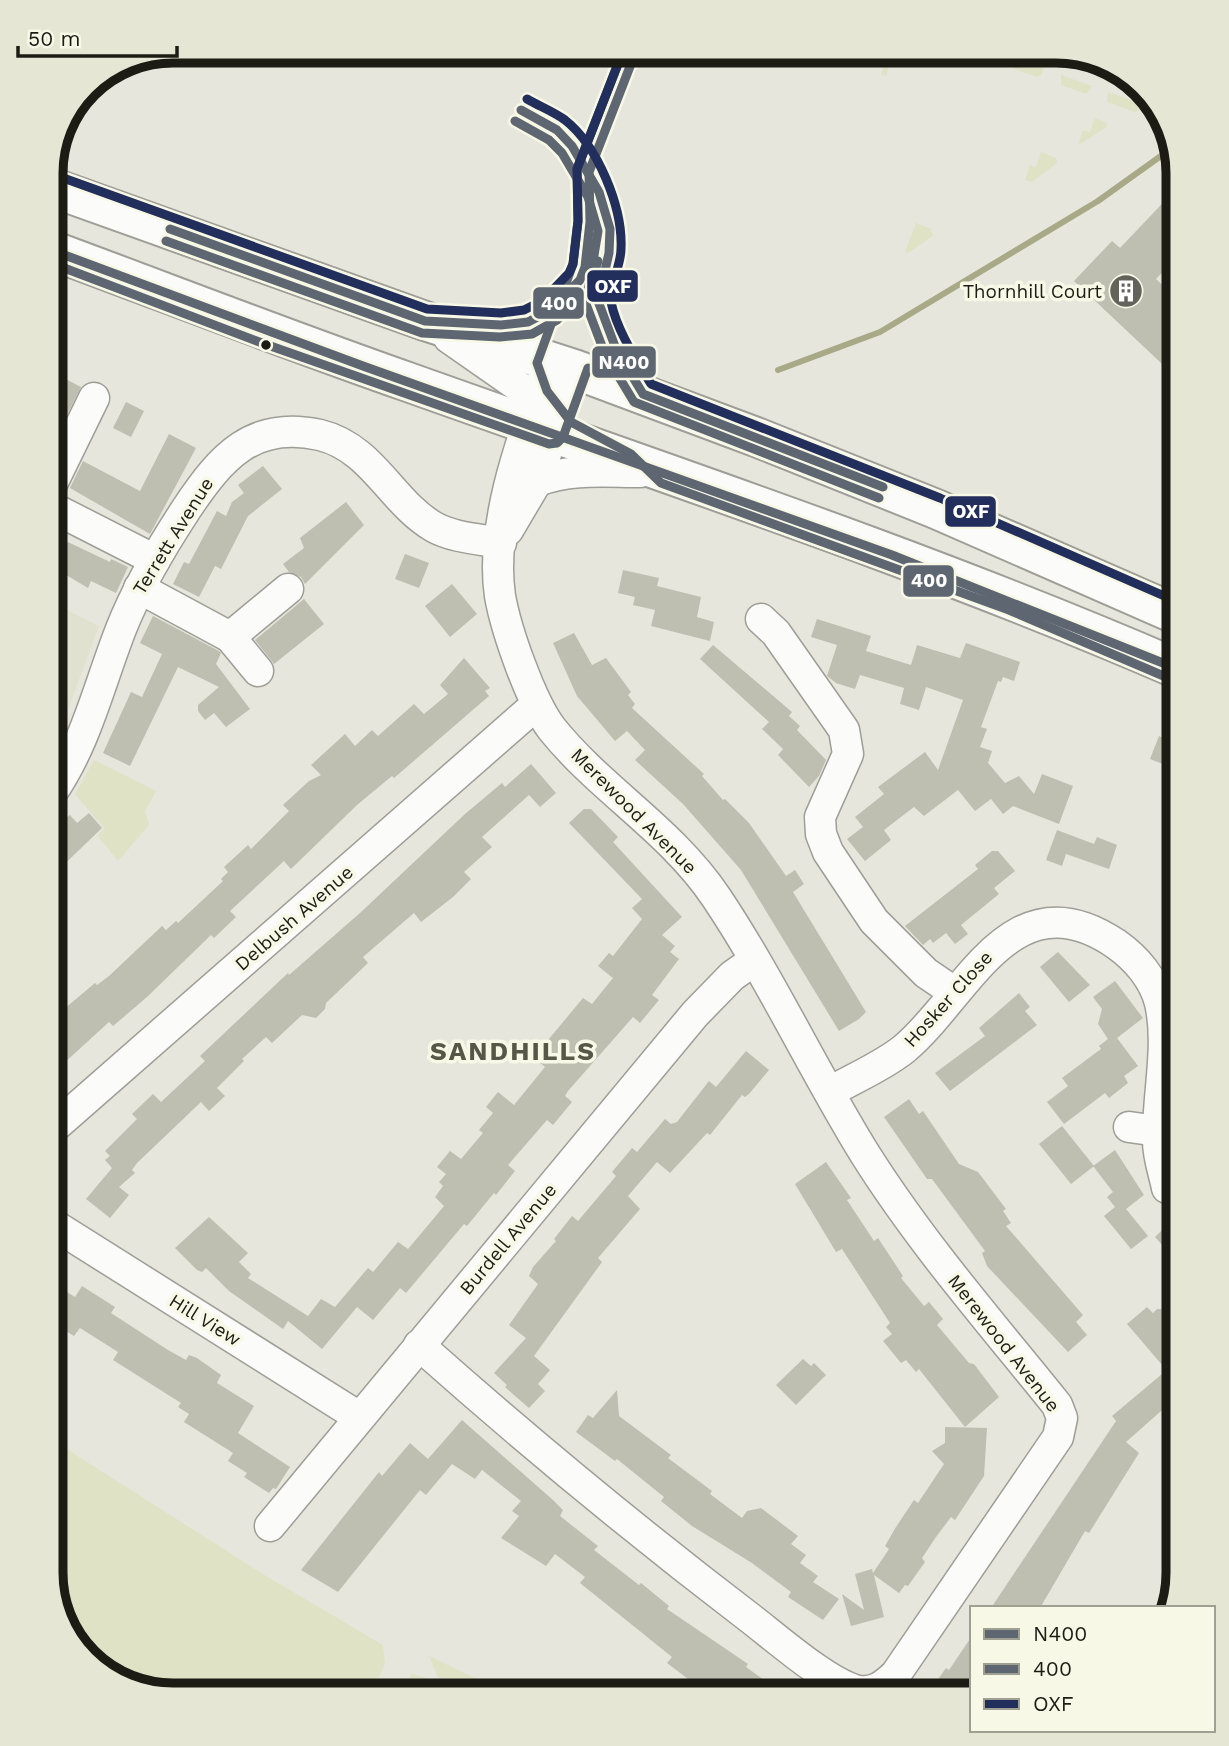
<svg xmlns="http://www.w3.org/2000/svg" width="1229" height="1746" viewBox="0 0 1229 1746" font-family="'Work Sans',sans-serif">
<rect width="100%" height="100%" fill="#e6e6dc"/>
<polygon fill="#e0e1ce" points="51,602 99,626 51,755"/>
<g fill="#e0e2c5">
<polygon points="858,51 894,51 886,76 881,75 886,61"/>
<polygon points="1013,57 1044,68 1041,75 1037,77 1012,68"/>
<polygon points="1061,75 1092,86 1086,94 1061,85"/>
<polygon points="1108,92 1140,103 1138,111 1135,112 1107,102"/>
<polygon points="1095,118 1106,122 1107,127 1078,145 1083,130 1090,132"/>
<polygon points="1041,152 1056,158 1057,163 1032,182 1025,180 1030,165 1036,167"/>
<polygon points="916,223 931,229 933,236 908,253 905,252"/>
<polygon points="94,760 156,791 145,811 149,825 118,861 97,835 105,829 75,794"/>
<polygon points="51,1439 266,1576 383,1645 385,1664 371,1695 166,1695 112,1679 67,1634 51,1573"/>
<polygon points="429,1656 510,1695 460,1695 437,1676"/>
<polygon points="412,1674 426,1678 452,1695 397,1695"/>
</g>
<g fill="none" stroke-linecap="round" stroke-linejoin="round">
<polyline stroke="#a8a987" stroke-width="6" points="778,370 880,332 1098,201 1172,148"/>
</g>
<g fill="#bebfb1">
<polygon points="1178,187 1178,256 1156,279 1178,300 1178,379 1074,281 1112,241 1120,248"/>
<polygon points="58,375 81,387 51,446 51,390"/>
<polygon points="126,402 144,411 131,437 113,428"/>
<polygon points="169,434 196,448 150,534 70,488 83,461 140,491"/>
<polygon points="263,466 282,489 248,516 221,569 215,566 199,597 173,584 184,562 189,564 217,511 226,516 232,502 244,493 238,485"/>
<polygon points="346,502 364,525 305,584 301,577 289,572 283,564 304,548 300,538"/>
<polygon points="51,534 110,562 111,559 128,567 116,593 91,581 88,588 51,566"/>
<polygon points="405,554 429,563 419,588 395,579"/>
<polygon points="623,570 659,578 657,586 701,597 697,617 714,622 710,641 651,626 655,610 633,605 635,597 618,593"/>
<polygon points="452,584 477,614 450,637 425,606"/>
<polygon points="304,599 324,624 274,664 255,640"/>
<polygon points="153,616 219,651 221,653 216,664 250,709 226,727 214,713 205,720 198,711 198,705 219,687 178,667 130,766 103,753 131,692 142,697 162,654 140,643"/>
<polygon points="817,619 871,636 866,651 911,665 917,645 960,658 966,643 1020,662 1014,681 1003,677 1001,682 998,681 981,727 987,729 980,747 992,751 988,763 1005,783 1019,776 1034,794 1042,774 1073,786 1059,824 1013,806 1003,814 991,799 975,811 958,790 924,816 914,807 884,830 891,840 865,861 847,839 863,827 855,817 884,794 878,787 925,752 938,770 963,700 926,687 919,710 900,704 904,688 860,675 855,689 836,683 827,676 837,645 811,637"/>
<polygon points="574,633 592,665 606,658 631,692 628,695 635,704 632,708 704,774 702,776 723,800 725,799 749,823 786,876 795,870 804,884 793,892 866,1012 859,1019 839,1031 741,870 683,804 635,760 645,750 627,731 615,741 577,696 553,643"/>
<polygon points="713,645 792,712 789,716 800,726 797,730 826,760 819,776 809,787 778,755 783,749 762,729 769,722 700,659"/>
<polygon points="464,658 490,688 485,691 489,696 394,778 392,776 357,805 291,869 284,861 230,911 236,917 214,938 211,935 147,997 113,1026 109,1022 51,1075 51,1020 95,983 97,985 109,976 162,926 166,930 176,921 178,923 223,881 221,879 228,872 224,867 248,845 251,849 289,811 283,805 309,781 321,775 311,765 345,734 355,746 372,730 378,736 414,704 424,714 448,694 440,685"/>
<polygon points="1159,736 1178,745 1178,770 1150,759"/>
<polygon points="531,764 556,793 540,807 529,795 482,837 492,847 464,872 471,879 453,897 421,922 414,913 363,957 368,963 326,1003 325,1009 316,1018 302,1015 272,1043 266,1037 242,1059 244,1061 217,1088 225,1096 209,1111 201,1102 137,1163 132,1170 135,1173 119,1187 129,1195 110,1218 86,1199 112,1168 105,1160 110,1156 105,1151 137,1119 132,1114 153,1094 161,1102 205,1061 200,1056 288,973 289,975 360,913 465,814 502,783 505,787"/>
<polygon points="584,809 591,809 618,837 613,842 682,917 662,935 675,946 670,952 679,959 652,995 659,1000 640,1023 633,1017 568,1091 565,1096 572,1102 553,1125 547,1120 508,1165 515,1171 496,1195 494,1193 467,1226 464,1224 406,1293 400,1288 373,1320 357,1307 322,1349 288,1321 283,1329 229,1291 206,1268 202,1272 197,1270 175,1248 209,1217 248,1253 239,1262 251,1274 248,1278 308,1316 321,1299 335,1307 368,1268 373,1272 398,1242 408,1249 424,1230 444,1206 435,1197 443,1186 439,1182 446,1174 437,1167 450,1151 461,1159 483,1133 479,1130 493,1113 486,1107 498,1092 514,1105 545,1067 534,1057 583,998 592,1004 613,978 598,966 609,953 613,956 642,919 632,908 642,899 569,823"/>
<polygon points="89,813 102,828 51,877 51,829 70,815 77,823"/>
<polygon points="1057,830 1094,844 1097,837 1117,845 1109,869 1066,854 1062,866 1046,860"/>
<polygon points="992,851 998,851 1015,871 994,888 999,894 961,925 968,934 955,944 946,933 933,943 930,939 923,945 905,926 978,869 975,865"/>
<polygon points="1058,952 1090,985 1069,1002 1040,967"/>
<polygon points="1115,981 1143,1018 1117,1038 1138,1066 1124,1076 1128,1083 1109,1098 1105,1093 1064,1124 1047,1102 1068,1086 1062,1078 1101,1049 1099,1046 1108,1039 1098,1024 1102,1009 1093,997"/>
<polygon points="1019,993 1030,1007 1025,1011 1037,1025 950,1091 935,1073 985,1036 979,1028"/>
<polygon points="746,1051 769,1070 749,1094 745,1097 742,1095 710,1135 707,1133 670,1173 657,1162 628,1196 640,1209 598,1258 602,1262 534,1356 550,1370 538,1384 545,1391 529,1408 505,1387 507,1385 494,1373 526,1338 509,1325 538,1284 529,1276 533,1267 556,1241 554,1239 572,1216 578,1221 616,1176 612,1172 632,1148 637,1152 665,1119 671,1124 677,1122 709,1081 716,1087"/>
<polygon points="909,1099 919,1114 923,1111 959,1164 978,1172 1006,1209 1003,1211 1011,1223 1006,1226 1083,1315 1076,1322 1087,1335 1068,1352 987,1266 982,1253 985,1251 932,1179 927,1179 884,1117"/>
<polygon points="1062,1126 1094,1166 1071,1184 1039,1144"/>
<polygon points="1115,1150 1144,1195 1126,1209 1148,1236 1131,1249 1104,1216 1115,1207 1107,1197 1113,1192 1093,1166"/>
<polygon points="826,1162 851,1198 847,1200 874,1241 878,1238 903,1276 901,1278 924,1306 929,1302 943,1319 937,1325 969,1363 974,1364 999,1397 965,1427 919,1369 916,1372 906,1360 901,1363 883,1341 892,1334 886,1327 890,1323 842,1249 836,1252 795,1184"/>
<polygon points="1171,1222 1178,1231 1178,1263 1155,1237"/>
<polygon points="51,1282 75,1297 82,1286 115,1307 111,1313 168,1350 186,1360 189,1355 197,1358 221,1375 217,1383 254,1406 238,1433 290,1467 276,1489 273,1488 269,1493 244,1477 247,1473 228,1461 233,1453 184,1422 189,1414 178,1407 181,1403 113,1360 118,1352 80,1328 74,1336 51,1322"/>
<polygon points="1147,1307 1153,1313 1157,1309 1178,1310 1173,1319 1178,1325 1178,1353 1163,1366 1127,1324"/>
<polygon points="803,1359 811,1366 814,1363 826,1375 796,1405 776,1385"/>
<polygon points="1162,1374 1178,1396 1126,1442 1139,1453 1089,1533 1085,1531 1040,1608 991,1608 1116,1421 1112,1416"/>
<polygon points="617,1390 619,1416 671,1455 668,1458 712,1491 710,1494 742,1518 747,1511 761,1508 798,1536 791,1544 806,1555 800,1563 818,1576 813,1582 839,1599 823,1620 788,1597 791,1592 752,1563 692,1526 661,1501 664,1497 617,1459 615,1461 576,1432 588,1415 593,1418"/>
<polygon points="462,1420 553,1500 563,1510 560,1516 598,1546 594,1550 639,1585 641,1583 669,1606 667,1609 748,1664 746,1667 785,1695 710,1695 696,1685 667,1663 672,1657 580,1583 585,1577 555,1554 546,1566 501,1538 519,1516 512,1511 521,1501 482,1470 475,1479 452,1464 426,1495 420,1490 338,1592 301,1570 379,1472 382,1476 410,1443 428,1459"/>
<polygon points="945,1427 987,1428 984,1476 955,1520 951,1517 936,1537 922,1558 925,1562 908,1586 905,1585 899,1593 874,1575 884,1617 851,1626 842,1594 864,1610 855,1574 872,1569 873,1573 889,1549 885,1546 896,1527 914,1500 918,1503 944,1464 932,1451 945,1443"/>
<polygon points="972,1636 972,1695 927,1695 946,1668 949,1670"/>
</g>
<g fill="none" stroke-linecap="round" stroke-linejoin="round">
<g stroke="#9e9e97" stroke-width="33">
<g id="minor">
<polyline points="449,338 525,391 547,416"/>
<path d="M537 481C572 468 605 472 641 472"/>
<polyline points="51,486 94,398"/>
<polyline points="51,507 155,560"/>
<polyline points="508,530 537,481 574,369"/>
<polyline points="139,588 230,637 288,589"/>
<polyline points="761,619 776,633 844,730 848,754 820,817 821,834 828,852 874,921 926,973 954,992"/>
<polyline points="230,637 258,671"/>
<path d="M51 794C86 744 99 685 121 629 138 586 162 546 187 508 221 457 253 420 320 435 373 448 391 502 434 527 454 538 480 539 501 543"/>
<path d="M830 1092C854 1078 883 1066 904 1049 967 997 1011 873 1116 944 1136 958 1154 979 1160 1003 1170 1047 1157 1096 1158 1141 1158 1157 1164 1173 1167 1188"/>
<polyline points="1129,1127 1158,1131"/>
<polyline points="51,1130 536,705"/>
<polyline points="51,1223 359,1417"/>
<path d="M419 1345C526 1440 636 1531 750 1618 776 1638 825 1681 855 1690 872 1695 885 1685 896 1674L1058 1437 1062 1418 1057 1405C991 1323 921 1243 865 1154 813 1070 771 979 716 897 671 830 601 790 552 729 531 702 506 630 500 596 489 523 525 430 549 362"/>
<polyline points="270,1526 695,1014 732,976 753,961"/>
</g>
</g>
<g stroke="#9e9e97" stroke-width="42">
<g id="highway">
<polyline points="51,187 425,321 574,369 756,437 936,509 1178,615"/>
<path d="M51 250C170 294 288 340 408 382 666 474 926 560 1178 669"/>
</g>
</g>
<use href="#minor" stroke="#fbfbfa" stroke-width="30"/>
<use href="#highway" stroke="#fbfbfa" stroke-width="38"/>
<g stroke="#f7f8e5" stroke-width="14">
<g id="bus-1">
<polyline points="521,110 557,130 572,146 599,192 610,229 609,253 598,301 616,349 643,394 883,487"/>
<polyline points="170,229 425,321 501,325 528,322 549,311 580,280 585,267 590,222 589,172 636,51"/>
<polyline points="51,250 363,366 892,555 1178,669"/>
</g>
</g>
<g stroke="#f7f8e5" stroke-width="14">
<g id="bus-2">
<polyline points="623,51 577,169 578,221 573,264 537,363 547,391 571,422 631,454 661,483 1009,610 1173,680"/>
<polyline points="515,121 549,140 562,153 588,197 598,231 586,304 605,354 634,402 879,498"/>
<polyline points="166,241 422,333 500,337 532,334 557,320 590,287 598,261"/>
<polyline points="51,263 262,343 549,444 557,443 563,437 588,368"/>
</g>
</g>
<g stroke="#f7f8e5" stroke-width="14">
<g id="bus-3">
<path d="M527 99C539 106 554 112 565 120 598 146 623 208 621 249 621 266 609 286 611 302 617 331 636 359 651 384L940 498 1178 602"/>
<polyline points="55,175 427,309 501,313 524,310 542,301 569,273 573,264 578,221 577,169 623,51"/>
</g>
</g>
<use href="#bus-1" stroke="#5e6671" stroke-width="9"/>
<use href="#bus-2" stroke="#5e6671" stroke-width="9"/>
<use href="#bus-3" stroke="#222e5b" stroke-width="9"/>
</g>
<defs>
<g id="building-disc" transform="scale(1.75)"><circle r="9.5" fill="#63635b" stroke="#f7f8e5"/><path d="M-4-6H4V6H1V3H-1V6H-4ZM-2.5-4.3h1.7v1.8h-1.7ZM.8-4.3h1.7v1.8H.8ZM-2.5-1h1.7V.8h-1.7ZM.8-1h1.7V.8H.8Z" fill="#fff"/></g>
</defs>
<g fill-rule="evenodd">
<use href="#building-disc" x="1126" y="291"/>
</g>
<circle fill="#1c1c15" stroke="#f7f8e5" stroke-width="2.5" cx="266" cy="345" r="6"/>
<g text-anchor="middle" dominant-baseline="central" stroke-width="7" stroke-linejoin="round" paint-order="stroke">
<g font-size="19" fill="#1c1c15" stroke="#f7f8e5" text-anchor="end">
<text x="1102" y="291">Thornhill Court</text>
</g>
<g font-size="19" fill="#1c1c15" stroke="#f7f8e5">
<text transform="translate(173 536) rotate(-58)">Terrett Avenue</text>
<text transform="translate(634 811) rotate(45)">Merewood Avenue</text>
<text transform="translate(294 918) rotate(-41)">Delbush Avenue</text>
<text transform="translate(948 999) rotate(-48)">Hosker Close</text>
<text transform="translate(508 1239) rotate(-50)">Burdell Avenue</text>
<text transform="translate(205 1320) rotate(32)">Hill View</text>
<text transform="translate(1004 1343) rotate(52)">Merewood Avenue</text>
</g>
<g font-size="26" font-weight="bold" letter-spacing="2" fill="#575748" stroke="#f7f8e5">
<text x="513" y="1051">SANDHILLS</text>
</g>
</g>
<path d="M0 0H1229V1746H0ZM173 63H1056A110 110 0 0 1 1166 173V1573A110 110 0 0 1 1056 1683H173A110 110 0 0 1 63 1573V173A110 110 0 0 1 173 63Z" fill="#e5e6d4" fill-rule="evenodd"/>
<path fill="none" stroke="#1c1c15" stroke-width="9" d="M173 63H1056A110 110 0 0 1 1166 173V1573A110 110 0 0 1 1056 1683H173A110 110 0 0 1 63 1573V173A110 110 0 0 1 173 63Z"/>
<g stroke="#f7f8e5" stroke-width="2.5">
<rect x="586" y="269" width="53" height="34" rx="7" fill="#222e5b"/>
<rect x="532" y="286" width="53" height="34" rx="7" fill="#5e6671"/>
<rect x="591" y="345" width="66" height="34" rx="7" fill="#5e6671"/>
<rect x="944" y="495" width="53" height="33" rx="7" fill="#222e5b"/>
<rect x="902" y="564" width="53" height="34" rx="7" fill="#5e6671"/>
</g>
<g font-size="19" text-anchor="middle" font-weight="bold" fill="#fff">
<text x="613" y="293">OXF</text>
<text x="559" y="310">400</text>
<text x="624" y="369">N400</text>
<text x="971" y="518">OXF</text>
<text x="929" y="587">400</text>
</g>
<rect x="970" y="1606" width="245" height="126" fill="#f7f8e5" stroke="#9fa092" stroke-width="2"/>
<rect x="984" y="1629" width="35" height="10" fill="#5e6671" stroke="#9fa092" stroke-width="2"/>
<text x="1033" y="1641" font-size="21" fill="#1c1c15">N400</text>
<rect x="984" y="1664" width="35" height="10" fill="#5e6671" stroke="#9fa092" stroke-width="2"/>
<text x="1033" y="1676" font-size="21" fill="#1c1c15">400</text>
<rect x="984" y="1699" width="35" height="10" fill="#222e5b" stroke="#9fa092" stroke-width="2"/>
<text x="1033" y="1711" font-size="21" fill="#1c1c15">OXF</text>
<path d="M18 46v10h159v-10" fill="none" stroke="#1c1c15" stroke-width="3.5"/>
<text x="28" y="46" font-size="21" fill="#1c1c15" stroke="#f7f8e5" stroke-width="5" paint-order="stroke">50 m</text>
</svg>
